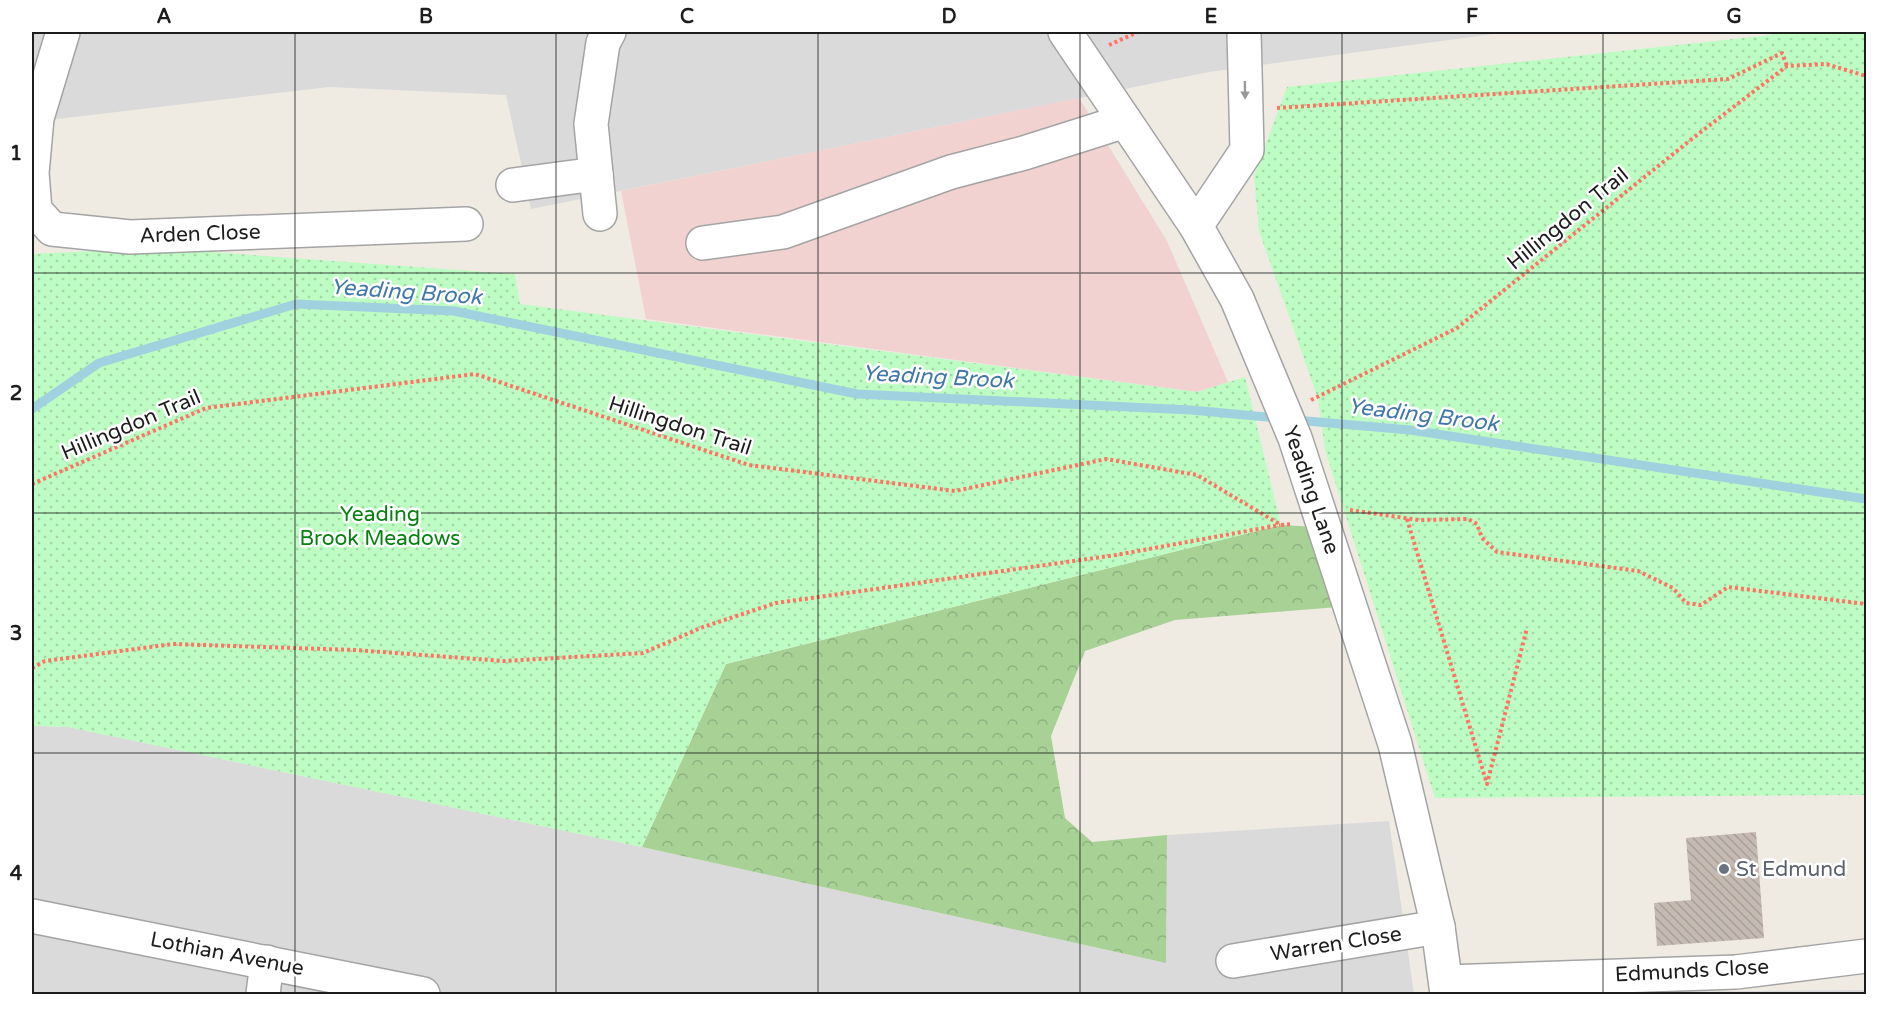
<svg xmlns="http://www.w3.org/2000/svg" width="1898" height="1026" viewBox="0 0 1898 1026" font-family="'Varela Round',sans-serif">
<defs>
<pattern id="forest-crowns" width="20" height="18" patternUnits="userSpaceOnUse" patternTransform="scale(1.5)"><rect width="20" height="18" fill="#a7d195"/><path d="M2 6a3 3 0 1 1 6 0M12 15a3 3 0 1 1 6 0" fill="none" stroke="#8fb380"/></pattern>
<pattern id="park-dots" width="8" height="8" patternUnits="userSpaceOnUse" patternTransform="scale(1.5)"><rect width="8" height="8" fill="#bdfcc2"/><path d="M2 2h.1M6 6h.1" fill="none" stroke="#a2d8a6" stroke-width="1.8" stroke-linecap="round"/></pattern>
<pattern id="building-back-hatch" width="6" height="6" patternUnits="userSpaceOnUse" patternTransform="scale(1.5)"><rect width="6" height="6" fill="#c4bab2"/><path d="M-1 5l2 2M0 0l6 6M5-1l2 2" fill="none" stroke="#a89f99"/></pattern>
</defs>
<rect width="100%" height="100%" fill="#efebe3"/>
<g fill="#dbdada">
<polygon points="32,32 1509,32 1209,72 531,209 506,95 329,87 32,122"/>
<polygon points="32,726 68,727 642,847 1166,963 1167,835 1389,821 1414,994 1866,990 1866,994 32,994"/>
</g>
<polygon fill="#f1d2d1" points="1079,98 1167,241 1228,382 1197,392 646,319 621,191"/>
<polygon fill="url(#forest-crowns)" points="1281,525 1317,527 1350,606 1175,620 1085,651 1051,736 1065,818 1092,842 1167,835 1166,963 642,847 726,664"/>
<g fill="url(#park-dots)">
<polygon points="1771,32 1866,32 1866,795 1435,798 1325,450 1318,399 1259,231 1254,176 1287,87 1771,35"/>
<polygon points="155,248 515,274 520,304 1197,392 1245,377 1281,525 726,664 642,847 68,727 32,726 32,254"/>
</g>
<g fill="none" stroke-linecap="round" stroke-linejoin="round">
<g stroke="#a0d1df" stroke-width="9">
<polyline points="32,409 99,363 296,304 454,311 857,394 1191,410 1278,418"/>
<polyline points="1295,420 1410,430 1866,499"/>
</g>
</g>
<polygon fill="url(#building-back-hatch)" points="1756,832 1764,938 1657,946 1654,903 1691,900 1686,838"/>
<g fill="none" stroke-linecap="round" stroke-linejoin="round">
<g stroke="#a4a4a4" stroke-width="36">
<g id="minor">
<polyline points="63,32 37,118 32,173 35,210 52,229 130,237 466,224"/>
<polyline points="1065,32 1196,226 1237,299 1295,438 1395,744 1438,927 1447,994"/>
<polyline points="513,185 596,174"/>
<polyline points="600,214 591,124 603,43 609,32"/>
<polyline points="1196,226 1247,150 1244,32"/>
<polyline points="703,243 783,232 951,172 1024,153 1125,121"/>
<polyline points="32,916 423,994"/>
<polyline points="1233,961 1438,927"/>
<polyline points="1446,982 1736,972 1866,956"/>
<polyline points="263,994 267,962"/>
</g>
</g>
<g stroke="#ff7364" stroke-width="4" stroke-dasharray="3 3" stroke-linecap="butt">
<polyline points="1109,45 1138,32"/>
<polyline points="1277,108 1728,79 1782,53 1787,66"/>
<polyline points="1311,400 1457,328 1693,138 1787,66 1826,64 1866,76"/>
<polyline points="32,484 206,408 475,374 749,465 955,491 1106,459 1197,475 1281,525 1292,524"/>
<polyline points="1350,510 1419,520 1468,519 1477,524 1482,538 1497,552 1638,571 1673,588 1686,603 1701,605 1728,587 1866,604"/>
<polyline points="1407,519 1487,784 1527,628"/>
<polyline points="32,668 45,661 173,644 355,650 504,661 643,653 703,627 776,603 1116,555 1280,525"/>
</g>
<use href="#minor" stroke="#fff" stroke-width="33"/>
</g>
<defs><path id="oneway-solid" d="M-6-.8H1V-3.2L6.5 0L1 3.2V.8H-6Z" transform="scale(1.5)"/></defs>
<use fill="#999" href="#oneway-solid" transform="translate(1245 90) rotate(89)"/>
<path fill="none" stroke="#1d1d1d" stroke-width="1.5" stroke-opacity="0.55" d="M295 32V994M556 32V994M818 32V994M1080 32V994M1342 32V994M1603 32V994M32 273H1866M32 513H1866M32 753H1866"/>
<circle fill="#6b7280" stroke="#fff" stroke-width="2" cx="1724" cy="869" r="6"/>
<g text-anchor="middle" dominant-baseline="central" stroke-width="5" stroke-linejoin="round" paint-order="stroke">
<g font-size="21" fill="#1d1d1d" stroke="#fff">
<text transform="translate(1568 219) rotate(-39)">Hillingdon Trail</text>
<text transform="translate(200 234) rotate(-2)">Arden Close</text>
<text transform="translate(131 425) rotate(-23)">Hillingdon Trail</text>
<text transform="translate(680 426) rotate(18)">Hillingdon Trail</text>
<text transform="translate(1311 490) rotate(71)">Yeading Lane</text>
<text transform="translate(1336 944) rotate(-9)">Warren Close</text>
<text transform="translate(227 954) rotate(11)">Lothian Avenue</text>
<text transform="translate(1692 971) rotate(-3)">Edmunds Close</text>
</g>
<g font-size="21" fill="#068110" stroke="#fff">
<text x="380" y="514">Yeading<tspan x="380" dy="24">Brook Meadows</tspan></text>
</g>
<g font-size="21" fill="#5b616d" stroke="#fff" text-anchor="start">
<text x="1736" y="869">St Edmund</text>
</g>
<g font-size="22" font-style="italic" fill="#4277aa" stroke="#fff">
<text transform="translate(406 292) rotate(4)">Yeading Brook</text>
<text transform="translate(938 377) rotate(3)">Yeading Brook</text>
<text transform="translate(1423 415) rotate(7)">Yeading Brook</text>
</g>
</g>
<rect width="1898" height="1026" fill="none" stroke="#ffffff" stroke-width="66"/>
<rect x="33" y="33" width="1832" height="960" fill="none" stroke="#1d1d1d" stroke-width="2"/>
<g font-size="20" text-anchor="middle" font-weight="bold" fill="#1d1d1d">
<text x="164" y="23">A</text>
<text x="426" y="23">B</text>
<text x="687" y="23">C</text>
<text x="949" y="23">D</text>
<text x="1211" y="23">E</text>
<text x="1472" y="23">F</text>
<text x="1734" y="23">G</text>
<text x="16" y="160">1</text>
<text x="16" y="400">2</text>
<text x="16" y="640">3</text>
<text x="16" y="880">4</text>
</g>
</svg>
